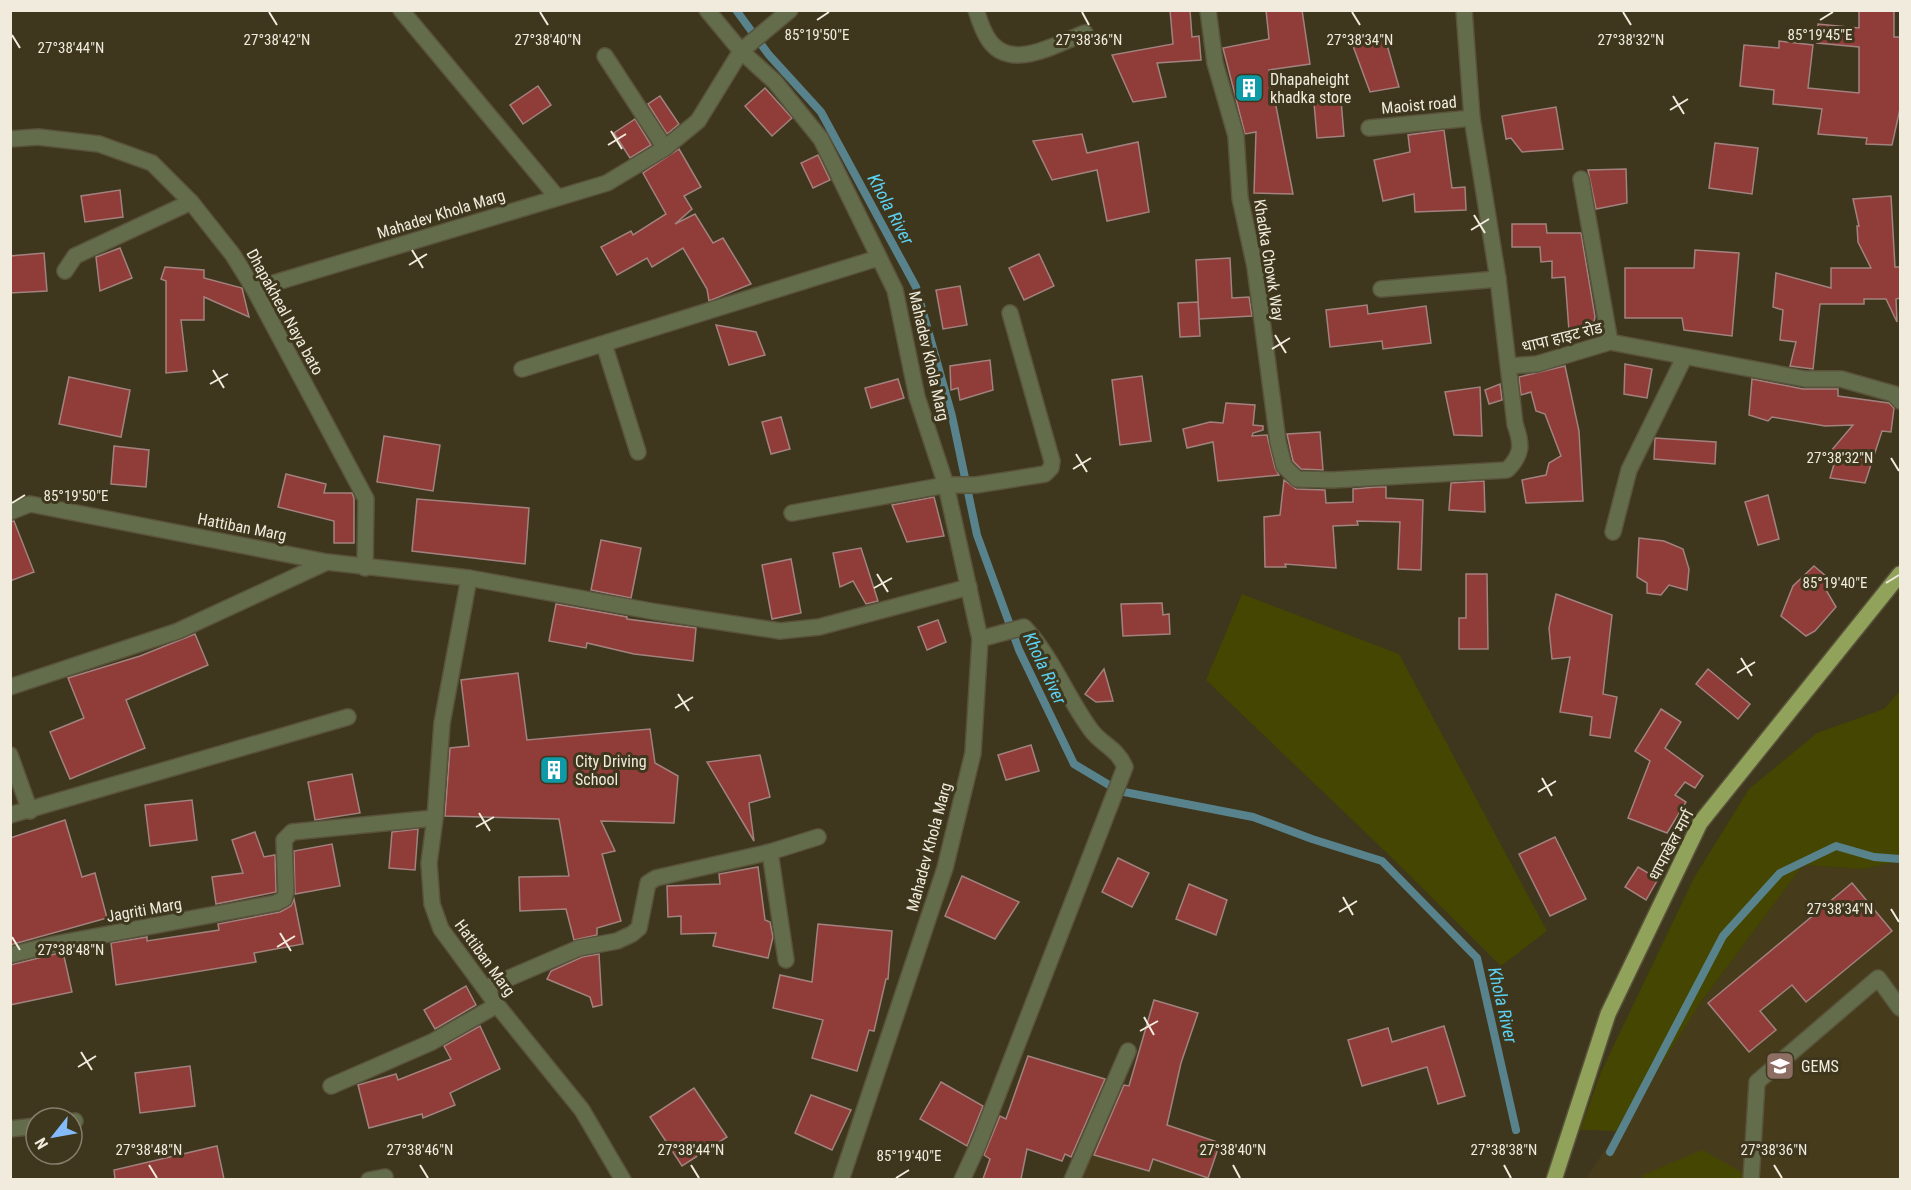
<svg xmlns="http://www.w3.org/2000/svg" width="1911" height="1190" viewBox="0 0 1911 1190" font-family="'Roboto Condensed','Noto Sans Devanagari',sans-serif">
<rect width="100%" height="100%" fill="#3e361d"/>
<g fill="#463c1b">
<polygon points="1900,861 1900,1179 1585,1180 1701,1002 1803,865 1863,869"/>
<polygon points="1163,1121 1220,1143 1207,1179 1076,1180 1101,1124 1108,1128"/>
</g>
<g fill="#454601">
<polygon points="1242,594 1399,654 1547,931 1501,966 1389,855 1206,680"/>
<polygon points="1900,691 1900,861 1863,869 1803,865 1701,1002 1619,1131 1580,1130 1601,1072 1694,878 1749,789 1817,733 1884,709"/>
<polygon points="1702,1150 1750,1177 1748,1180 1642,1180 1643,1175"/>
</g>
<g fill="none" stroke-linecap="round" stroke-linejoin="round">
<g stroke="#58838c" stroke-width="8">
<polyline points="736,10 769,55 821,112 916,287 952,416 977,535 1019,650 1074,764 1119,791 1253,817 1312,839 1382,861 1477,958 1516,1130"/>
<polyline points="1610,1152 1723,936 1780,873 1836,846 1874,857 1900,859"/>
</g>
</g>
<g fill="#903c39" stroke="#a2827e" stroke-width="1.5">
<polygon points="1170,10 1190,10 1192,37 1199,36 1201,60 1157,63 1166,97 1133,102 1112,55 1173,44"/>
<polygon points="1266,10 1302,10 1310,64 1269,70 1293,194 1254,193 1256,132 1245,134 1223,48 1269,39"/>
<polygon points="1859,10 1894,10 1894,37 1900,37 1900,109 1892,145 1866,144 1867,138 1818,134 1822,109 1773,104 1774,90 1740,86 1744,45 1779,48 1779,41 1813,45 1808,88 1859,93 1859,47 1817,43 1818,24 1859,28"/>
<polygon points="1385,38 1399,87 1370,92 1353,46"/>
<polygon points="538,86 551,105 523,124 510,105"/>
<polygon points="765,88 792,118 772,136 745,106"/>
<polygon points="660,96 679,124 667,134 648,104"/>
<polygon points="1341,100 1344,136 1317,138 1314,103"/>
<polygon points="1556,107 1563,149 1522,152 1511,138 1506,139 1502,116"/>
<polygon points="635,119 651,145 630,158 614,133"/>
<polygon points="1444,130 1452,188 1465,187 1466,210 1415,212 1414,194 1383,201 1374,160 1410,152 1408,135"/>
<polygon points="1082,134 1087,153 1138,142 1149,212 1107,221 1097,170 1052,180 1033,141"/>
<polygon points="1715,143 1758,148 1752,194 1709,188"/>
<polygon points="679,149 701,187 684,196 692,209 675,224 695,214 713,243 723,238 751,284 709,301 707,289 683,248 652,267 647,258 617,275 601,247 631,231 633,235 666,214 643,173"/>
<polygon points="818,155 830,180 813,188 801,163"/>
<polygon points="1626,169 1627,203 1596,209 1588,170"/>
<polygon points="120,190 123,217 85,222 81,196"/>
<polygon points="1891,196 1895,267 1900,267 1900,298 1896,299 1897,322 1886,299 1864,299 1864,304 1820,304 1813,369 1790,366 1796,342 1780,340 1783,310 1773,307 1776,273 1831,288 1831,268 1871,268 1858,242 1857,226 1859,226 1853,199"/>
<polygon points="1512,224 1546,224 1547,233 1581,233 1595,317 1593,326 1569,331 1565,277 1552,278 1552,261 1541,262 1540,247 1512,247"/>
<polygon points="120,248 132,278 100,291 96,257"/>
<polygon points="1695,250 1739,253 1732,336 1684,330 1682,318 1625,318 1625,268 1694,268"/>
<polygon points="44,253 47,291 10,293 10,256"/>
<polygon points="1039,254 1054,286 1024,300 1009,268"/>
<polygon points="1230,258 1232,298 1249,297 1252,316 1199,319 1196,260"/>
<polygon points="165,267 204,270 204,278 242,288 249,317 204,297 204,320 181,320 187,371 166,373 166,281 161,279"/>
<polygon points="960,286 967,325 943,329 936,290"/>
<polygon points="1198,302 1200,336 1180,337 1178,303"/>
<polygon points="1367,305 1368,314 1426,306 1431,343 1383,349 1382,341 1330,347 1326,310"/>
<polygon points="716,325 756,332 765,355 729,365"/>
<polygon points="990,360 993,390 960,400 958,388 951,390 950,366"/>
<polygon points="1625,364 1652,369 1647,398 1624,394"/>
<polygon points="1565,366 1579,431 1583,501 1526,503 1522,480 1546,475 1549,463 1561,456 1545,414 1536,411 1531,392 1521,395 1519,377"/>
<polygon points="1142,376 1151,441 1120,445 1112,380"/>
<polygon points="69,377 130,390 121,437 59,424"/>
<polygon points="898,379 904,398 871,408 865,388"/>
<polygon points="1752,379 1803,389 1838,389 1838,396 1889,403 1894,408 1891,432 1882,431 1865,483 1830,478 1837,454 1830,452 1853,425 1825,426 1772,417 1768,421 1749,415"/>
<polygon points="1500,384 1502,400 1489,404 1485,390"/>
<polygon points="1480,387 1482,436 1454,435 1445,392"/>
<polygon points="1226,403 1255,405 1253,425 1263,426 1263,430 1253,433 1252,436 1267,435 1275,468 1279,475 1218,481 1213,442 1187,448 1183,429 1210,422 1223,423"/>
<polygon points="781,417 790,449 771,454 762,422"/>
<polygon points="1320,432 1323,470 1301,469 1293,461 1287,434"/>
<polygon points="384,436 440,445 433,491 377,482"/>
<polygon points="1655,438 1716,442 1715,464 1654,459"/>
<polygon points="114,446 149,450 146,487 111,484"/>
<polygon points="286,474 326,484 324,493 352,493 354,498 354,543 334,543 334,521 278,507"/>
<polygon points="1284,480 1296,489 1325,490 1326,503 1353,502 1353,489 1376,487 1386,487 1386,498 1423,500 1421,570 1398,569 1400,522 1357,521 1358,525 1333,526 1336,568 1285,564 1286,567 1265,567 1264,517 1280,515"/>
<polygon points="1484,481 1485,512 1449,510 1451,483"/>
<polygon points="1768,495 1779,539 1758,545 1745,502"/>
<polygon points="934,497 944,536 907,542 892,505"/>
<polygon points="417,499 529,508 525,564 412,551"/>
<polygon points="14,521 34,572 10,581 10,522"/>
<polygon points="1639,538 1664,541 1683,549 1689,569 1687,590 1669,585 1661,595 1647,593 1647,583 1637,577"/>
<polygon points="601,540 641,548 631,598 591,590"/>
<polygon points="861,548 878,601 866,604 853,581 840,587 833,553"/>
<polygon points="791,559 801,613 772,619 762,565"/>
<polygon points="1814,566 1833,582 1826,590 1836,607 1815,631 1806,636 1781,616 1793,586"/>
<polygon points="1466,574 1487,574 1488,649 1459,649 1459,618 1466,618"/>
<polygon points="1556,594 1612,615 1603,694 1617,697 1610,738 1590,735 1592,717 1560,712 1570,657 1552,659 1549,628"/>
<polygon points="1162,603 1163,615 1169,614 1170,634 1123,636 1121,604"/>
<polygon points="556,604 627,617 627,619 696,628 693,661 634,654 587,643 586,648 549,641"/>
<polygon points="938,620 946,642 927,650 918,627"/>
<polygon points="195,634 208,665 126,700 145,748 70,779 50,732 84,718 68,678 140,656"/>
<polygon points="1104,669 1113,701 1096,702 1085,694"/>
<polygon points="1708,669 1750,704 1738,719 1696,684"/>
<polygon points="518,673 527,740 650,729 655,763 678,776 674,823 601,821 615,851 602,854 621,921 597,928 597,935 574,940 566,909 520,911 519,877 569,876 559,819 445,816 450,748 469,746 461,680"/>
<polygon points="1661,709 1681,722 1665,748 1703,776 1695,788 1685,782 1675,795 1686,802 1667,833 1628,818 1650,761 1635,751"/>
<polygon points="1031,745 1039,771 1006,780 998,755"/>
<polygon points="760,755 770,797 749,803 754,841 707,762"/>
<polygon points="352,774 360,813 315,820 308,782"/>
<polygon points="192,800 197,840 150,846 145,805"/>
<polygon points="65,820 82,877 95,873 107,918 10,945 10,838"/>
<polygon points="418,829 415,870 389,868 392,832"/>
<polygon points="255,832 264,857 275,855 276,892 216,904 212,877 243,873 232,840"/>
<polygon points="1555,837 1586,899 1550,916 1519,854"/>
<polygon points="332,844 340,886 295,894 294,851"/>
<polygon points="1118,858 1149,873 1132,907 1102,892"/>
<polygon points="758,867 765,920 770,922 773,937 768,958 713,946 716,933 681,934 681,916 668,917 667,886 720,884 719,874"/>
<polygon points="1638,867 1658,879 1646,900 1625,887"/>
<polygon points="962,876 1019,902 995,939 945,916"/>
<polygon points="1852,883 1892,931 1806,1002 1792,985 1760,1011 1776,1030 1749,1052 1708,1003"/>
<polygon points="1189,884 1227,900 1216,935 1176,919"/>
<polygon points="294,899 303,944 254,953 256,962 116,985 111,943 147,937 147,941 219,930 218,924 280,912 291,906"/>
<polygon points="818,924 892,931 888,979 886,979 874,1031 869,1030 857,1071 812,1058 823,1020 773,1008 780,975 812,982"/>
<polygon points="63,952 72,992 10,1005 10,965"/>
<polygon points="599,954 602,1005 593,1007 590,997 547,979 551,971 582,957"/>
<polygon points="466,986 476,1005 435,1029 424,1010"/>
<polygon points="1154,1000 1198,1013 1181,1063 1167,1125 1220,1143 1208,1178 1153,1159 1149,1171 1094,1155 1124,1085 1129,1086"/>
<polygon points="480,1026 500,1069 450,1093 455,1105 423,1118 422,1114 369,1128 358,1085 396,1074 398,1080 451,1059 444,1046"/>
<polygon points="1444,1026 1465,1096 1438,1104 1427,1067 1362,1086 1348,1040 1388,1028 1392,1042"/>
<polygon points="1028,1056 1105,1079 1071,1157 1065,1154 1062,1161 1027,1149 1021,1179 983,1179 990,1159 984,1155 1000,1116 1006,1119"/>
<polygon points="190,1066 195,1106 140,1113 135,1073"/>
<polygon points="941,1082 983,1106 967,1146 920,1119"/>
<polygon points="694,1088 727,1137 682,1166 650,1117"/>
<polygon points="811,1095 851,1110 832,1150 795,1133"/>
<polygon points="217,1146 224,1179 115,1179 114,1170"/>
</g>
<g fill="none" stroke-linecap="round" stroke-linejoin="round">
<g stroke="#5a533c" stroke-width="18">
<polyline id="lane" points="1751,1180 1757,1082 1878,978 1900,1008"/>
</g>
<g stroke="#5a533c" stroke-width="18">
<g id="street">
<polyline points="401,10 557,197"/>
<polyline points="707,10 741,51 790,10"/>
<path d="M976 10C979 19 982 29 987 37 1008 74 1056 44 1085 33"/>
<path d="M1208 10 1215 63 1236 136 1240 198 1255 267 1278 442 1284 466 1297 479 1332 480 1507 470C1523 454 1522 444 1515 424L1498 279 1472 118 1464 10"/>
<polyline points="605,56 665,148"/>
<polyline points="1369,128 1472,118"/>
<polyline points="10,139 38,137 99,144 152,163 191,202 233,255 254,289 366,499 365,568"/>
<polyline points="1581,179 1610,342"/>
<polyline points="65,271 75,256 191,202"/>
<polyline points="254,289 607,183 665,148 698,121 741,51 775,82 821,139 895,290 917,397 946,485 980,639 973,753 945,868 841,1180"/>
<polyline points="1381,289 1498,279"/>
<polyline points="604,344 638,452"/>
<polyline points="1510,366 1537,364 1610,342 1805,379 1841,379 1894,394 1900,401"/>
<polyline points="522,369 878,258"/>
<polyline points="10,512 30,504 327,562 469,578 656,612 780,631 819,627 969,587"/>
<polyline points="792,513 946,485 976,485 1045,474 1051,468 1052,461 1010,313"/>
<polyline points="1613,532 1629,470 1684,358"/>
<polyline points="469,578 442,723 435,818 429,863 432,904 441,929 497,1005 582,1110 623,1180"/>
<polyline points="10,687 178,631 327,562"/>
<polyline points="10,755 30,811"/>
<polyline points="10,815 348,717"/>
<polyline points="770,852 786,960"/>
<polyline points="10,955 55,944 276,903 284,899 286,892 284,840 292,832 435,818"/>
<polyline points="486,988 579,948 617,941 632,934 639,928 648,883 656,878 770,852 818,837"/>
<polyline points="331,1086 432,1042 497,1005"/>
<polyline points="72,1122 75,1121"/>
<polyline points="10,1129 36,1126"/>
<polyline points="369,1180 385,1177"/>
<path d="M962 1180 979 1143 1125 767C1117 748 1102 745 1091 730 1066 696 1053 658 1024 627L980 639"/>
<polyline points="1072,1180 1128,1051"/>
</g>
</g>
<g stroke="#5a533c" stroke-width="18">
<polyline id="primary" points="1554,1180 1608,1014 1700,823 1900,574"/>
</g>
<use href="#lane" stroke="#646d4b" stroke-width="15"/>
<use href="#street" stroke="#646d4b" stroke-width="15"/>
<use href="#primary" stroke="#91a25b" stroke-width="15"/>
</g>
<path fill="none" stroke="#f0ebdd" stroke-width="2" d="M269 12 277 25M540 12 548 25M1082 12 1089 25M1352 12 1360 25M1623 12 1631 25M817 20 829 12M1820 20 1833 12M12 35 20 48M1673 96 1684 114M1670 110 1688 99M611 131 622 149M608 145 626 134M1474 215 1485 233M1471 230 1489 219M412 250 423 268M409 265 427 254M1275 335 1286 353M1272 349 1290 338M213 370 224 388M210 384 228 374M1076 454 1087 472M1891 458 1899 471M1073 469 1091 458M12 503 25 495M877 574 888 592M1886 583 1899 575M874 588 892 578M1741 658 1752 676M1737 673 1755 662M678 694 689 711M675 708 693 697M1542 778 1552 796M1538 792 1556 781M479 813 490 831M476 827 494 817M1343 897 1353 915M1891 909 1899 922M1339 912 1357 901M280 933 291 951M12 937 20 950M277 947 295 936M1144 1017 1154 1035M1140 1031 1158 1021M81 1052 92 1070M78 1067 96 1056M149 1165 157 1178M420 1165 428 1178M691 1165 699 1178M1233 1165 1240 1178M1504 1165 1511 1178M1774 1165 1782 1178M896 1178 909 1170"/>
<defs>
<g id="building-square" transform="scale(1.5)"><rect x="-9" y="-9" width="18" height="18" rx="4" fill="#0f9aa8" stroke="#3e361d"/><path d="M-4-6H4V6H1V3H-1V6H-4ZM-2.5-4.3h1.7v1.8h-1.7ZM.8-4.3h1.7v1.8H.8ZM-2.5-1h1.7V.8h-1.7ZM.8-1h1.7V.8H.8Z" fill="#fff"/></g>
<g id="school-square" transform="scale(1.5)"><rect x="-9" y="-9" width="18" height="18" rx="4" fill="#8d6e63" stroke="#3e361d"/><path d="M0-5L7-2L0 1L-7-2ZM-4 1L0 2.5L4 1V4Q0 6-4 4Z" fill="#fff"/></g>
</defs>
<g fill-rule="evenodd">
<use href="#building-square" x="1249" y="88"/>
<use href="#building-square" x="554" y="770"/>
<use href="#school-square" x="1780" y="1066"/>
</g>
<g text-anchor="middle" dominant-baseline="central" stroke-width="6" stroke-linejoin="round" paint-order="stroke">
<g font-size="16" fill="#f0ebdd" stroke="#3e361d" text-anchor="start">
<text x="1270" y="79">Dhapaheight<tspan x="1270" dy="18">khadka store</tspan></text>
<text x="575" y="761">City Driving<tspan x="575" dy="18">School</tspan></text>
<text x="1801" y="1066">GEMS</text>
</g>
<g font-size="16" fill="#f0ebdd" stroke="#3e361d">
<text transform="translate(1419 105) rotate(-5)">Maoist road</text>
<text transform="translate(441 214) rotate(-17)">Mahadev Khola Marg</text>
<text transform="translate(1269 260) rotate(81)">Khadka Chowk Way</text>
<text transform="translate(285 312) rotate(61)">Dhapakheal Naya bato</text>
<text transform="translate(1562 337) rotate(-14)">धापा हाइट रोड</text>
<text transform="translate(929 356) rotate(77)">Mahadev Khola Marg</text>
<text transform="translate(242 527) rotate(11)">Hattiban Marg</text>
<text transform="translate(1671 845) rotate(-62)">धापाखेल मार्ग</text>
<text transform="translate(929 847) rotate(-75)">Mahadev Khola Marg</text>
<text transform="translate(144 910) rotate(-10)">Jagriti Marg</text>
<text transform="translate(485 958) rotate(54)">Hattiban Marg</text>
</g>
<g font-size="18" font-style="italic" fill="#5bd1f3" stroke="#3e361d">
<text transform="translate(891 209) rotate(62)">Khola River</text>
<text transform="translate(1045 668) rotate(65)">Khola River</text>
<text transform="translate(1503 1005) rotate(77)">Khola River</text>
</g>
</g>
<g font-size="15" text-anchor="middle" fill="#f0ebdd" stroke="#3e361d" stroke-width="6" stroke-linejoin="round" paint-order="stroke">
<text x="817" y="40">85°19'50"E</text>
<text x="1820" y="40">85°19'45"E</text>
<text x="277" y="45">27°38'42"N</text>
<text x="548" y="45">27°38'40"N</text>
<text x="1089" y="45">27°38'36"N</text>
<text x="1360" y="45">27°38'34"N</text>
<text x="1631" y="45">27°38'32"N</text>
<text x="71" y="53">27°38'44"N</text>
<text x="1840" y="463">27°38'32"N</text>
<text x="76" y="501">85°19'50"E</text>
<text x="1835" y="588">85°19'40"E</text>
<text x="1840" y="914">27°38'34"N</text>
<text x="71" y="955">27°38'48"N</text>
<text x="149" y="1155">27°38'48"N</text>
<text x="420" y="1155">27°38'46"N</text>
<text x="691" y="1155">27°38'44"N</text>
<text x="1233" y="1155">27°38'40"N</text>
<text x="1504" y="1155">27°38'38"N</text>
<text x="1774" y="1155">27°38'36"N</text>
<text x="909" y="1161">85°19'40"E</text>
</g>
<rect width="1911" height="1190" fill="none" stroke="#f0ebdd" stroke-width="24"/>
<g transform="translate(54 1136) rotate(239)"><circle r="28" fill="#3e361d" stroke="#857e6a" stroke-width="1.5"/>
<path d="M0-4.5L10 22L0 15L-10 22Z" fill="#84bcfb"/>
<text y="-9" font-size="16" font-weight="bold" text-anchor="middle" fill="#f0ebdd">N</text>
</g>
</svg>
